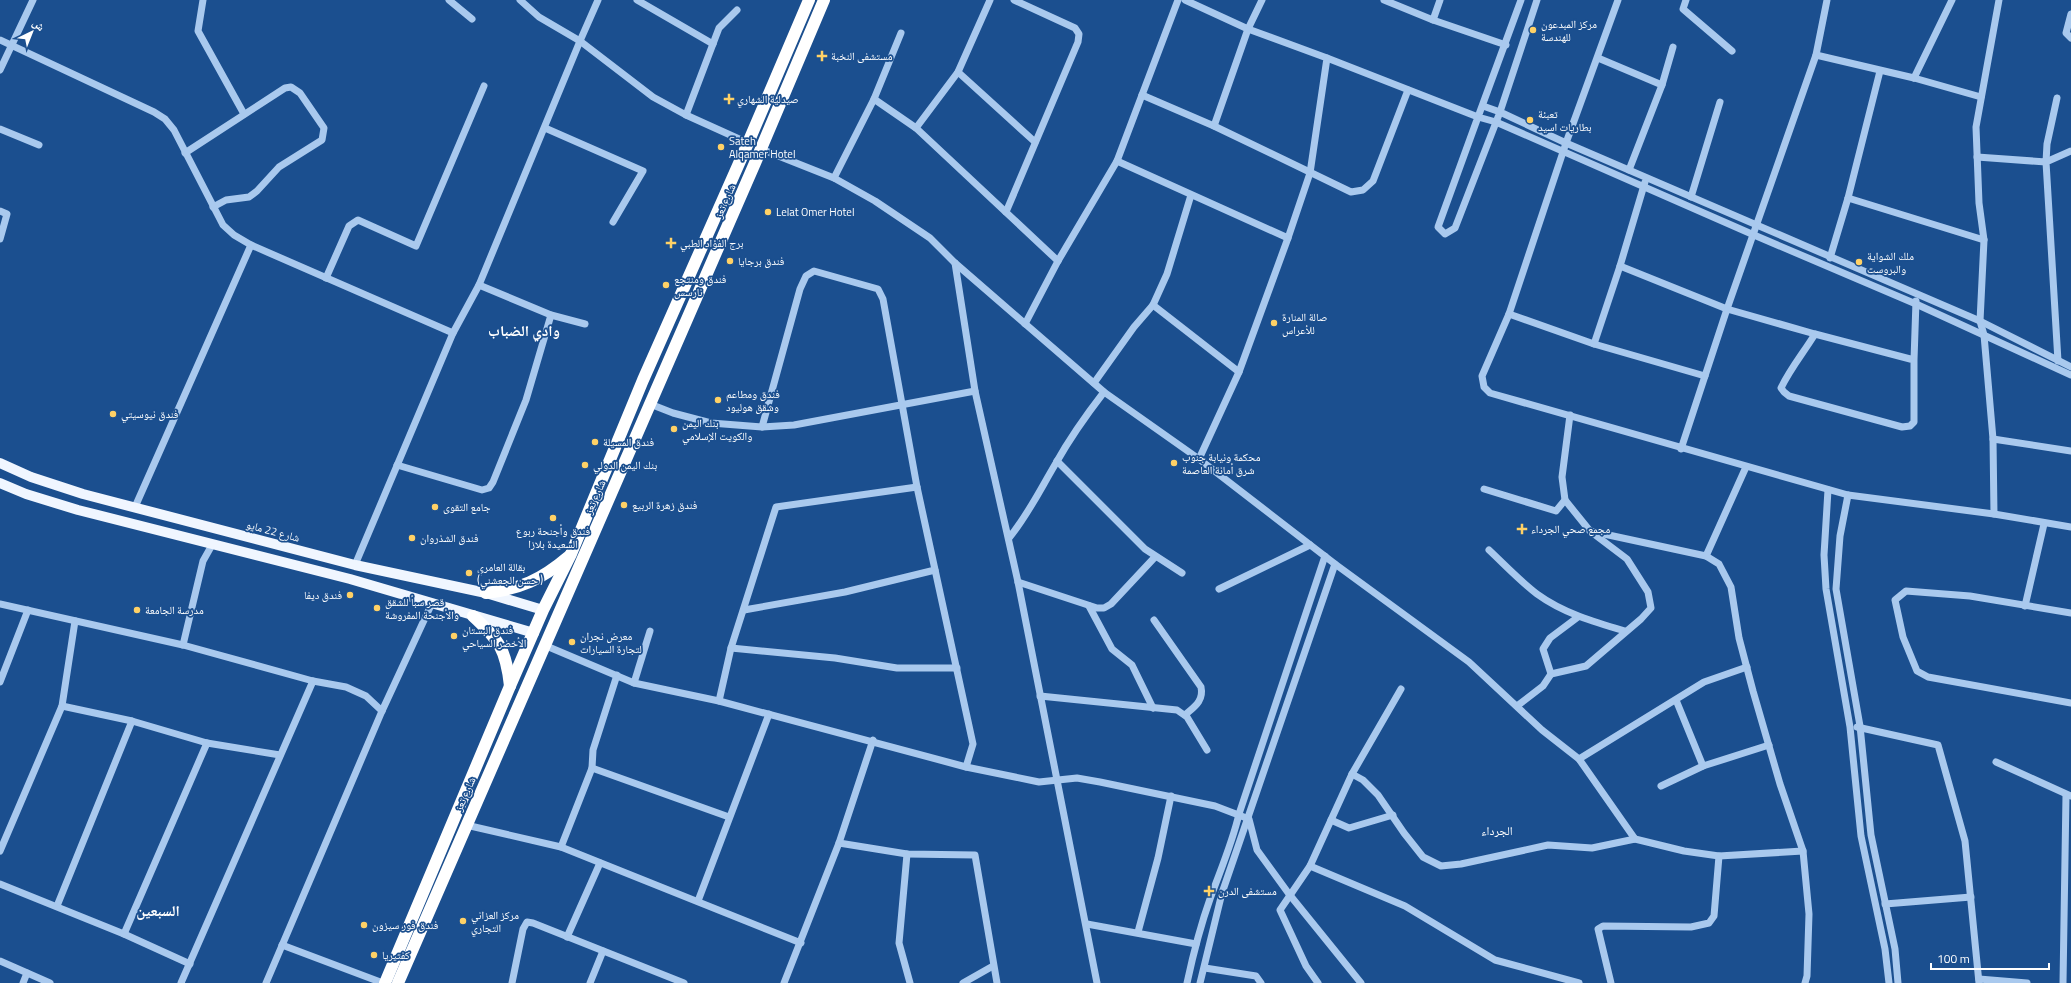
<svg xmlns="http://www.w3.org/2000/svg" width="2071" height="983" viewBox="0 0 2071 983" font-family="'Titillium Web','Noto Naskh Arabic',sans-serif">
<rect width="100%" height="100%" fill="#1b4f8f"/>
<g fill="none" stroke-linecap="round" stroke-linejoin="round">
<g stroke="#a9c9ee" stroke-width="7">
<polyline points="203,0 198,31 244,114"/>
<polyline points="449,0 472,19"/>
<polyline points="520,0 539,17 580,41 653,97 686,115 748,143"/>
<polyline points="637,0 713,44"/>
<polyline points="1185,0 1248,29 1327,58 1310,173 1288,238 1239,372 1199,459"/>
<polyline points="1384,0 1433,20 1506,45"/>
<polyline points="1521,0 1478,117 1496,122 1754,235 1916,304 2071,375"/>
<polyline points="1537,0 1500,112 1566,143 1980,321 2071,367"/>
<polyline points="1618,0 1566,143 1509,314 1482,376 1484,387 1490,393 1848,495 1994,514 2071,527"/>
<polyline points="1686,0 1683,9 1732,51"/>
<polyline points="2071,14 2066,33 2071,38"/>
<polyline points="1433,20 1440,0"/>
<polyline points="0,40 154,112 165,119 174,130 223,225 234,235 251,245 453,333"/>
<polyline points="1816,55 1914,78 1981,97"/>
<polyline points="1327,58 1478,117 1438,227 1445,234 1455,228 1500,112 1483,106"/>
<polyline points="1598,58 1662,85 1629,170"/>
<polyline points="0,70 33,0"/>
<polyline points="958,72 1035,142"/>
<polyline points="1914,78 1952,0"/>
<polyline points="1662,85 1673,47"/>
<polyline points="1142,95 1214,126 1351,192 1363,190 1373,181 1408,90"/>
<polyline points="874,99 901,33"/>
<polyline points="686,115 719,28 737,10"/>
<polyline points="1214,126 1248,29 1262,0"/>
<polyline points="545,128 643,171 613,222"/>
<polyline points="916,128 958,72 990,0"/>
<polyline points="0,129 39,145"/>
<polyline points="761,149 834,178 875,201 930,238 955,263 1104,392 1199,459 1335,564 1469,662 1542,730 1579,759 1635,839"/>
<polyline points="185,153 285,88 291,87 300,93 324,128 322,140 279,167 257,191 249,197 226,200 213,207"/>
<polyline points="1977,157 2046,162 2047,144 2057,98"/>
<polyline points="1117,161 1288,238"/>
<polyline points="834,178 874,99 916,128 1058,261"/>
<polyline points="1691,197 1720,102"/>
<polyline points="1848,198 1984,240"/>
<polyline points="0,211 7,214 0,239"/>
<polyline points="1006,212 1078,42 1079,34 1075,28 1014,0"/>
<polyline points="1830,258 1848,198 1880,71"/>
<polyline points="955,263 975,391 1018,582 1097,983"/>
<polyline points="1620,266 1645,182"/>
<polyline points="326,278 349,226 358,220 416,246 484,86"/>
<polyline points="479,285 551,315 585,324"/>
<polyline points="1153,305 1239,372"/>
<polyline points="1509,314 1594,344 1620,266 1727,309 1815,334"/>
<polyline points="1025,324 1058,261 1117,161 1178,0"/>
<polyline points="1594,344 1705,376"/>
<path d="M1914 360 1815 334C1804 352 1790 369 1781 388L1784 392 1789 396 1902 427 1910 426 1914 422V360L1916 301"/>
<polyline points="2058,361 2046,162 2071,151"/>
<polyline points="1094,383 1134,327 1153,305 1167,274 1191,195"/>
<polyline points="650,404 673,413 711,423 762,427 794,425 975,391"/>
<polyline points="762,427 800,289 806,276 814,271 878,289 883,299 917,487 973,744 966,767"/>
<polyline points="1993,439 2071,451"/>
<polyline points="1681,449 1727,309 1816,55 1827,0"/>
<polyline points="1057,461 1145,549 1182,573"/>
<polyline points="397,465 482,490 489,488 493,482 526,400 551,315"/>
<polyline points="1484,489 1556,511 1565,500"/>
<polyline points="1828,490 1824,555 1826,589 1850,727 1861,836 1885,949 1889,983"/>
<polyline points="1848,495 1840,536 1836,589 1860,726 1871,835 1895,949 1898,983"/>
<polyline points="135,507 251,245"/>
<polyline points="1994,514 1993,439 1984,335 1980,321 1984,240 1979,203 1976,127 1999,0"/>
<polyline points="1590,531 1706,556 1719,564 1731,587 1739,638 1753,691 1780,784 1803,851 1809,914 1807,976 1805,983"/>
<path d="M1009 538C1028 515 1041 488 1056 463 1070 438 1087 414 1104 392"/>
<path d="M1489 550C1505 565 1520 581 1537 594 1563 613 1594 622 1625 631"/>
<polyline points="1706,556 1746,467"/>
<polyline points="355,565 453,333 479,285 580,41 598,0"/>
<polyline points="1018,582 1097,608 1104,608 1111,604 1155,557"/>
<polyline points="1219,589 1310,545"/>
<polyline points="0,604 183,645 313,681 346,687 366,696 382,711"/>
<polyline points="1089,606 1112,649 1132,665 1153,708"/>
<polyline points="2025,606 2044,524"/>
<polyline points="744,610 845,592 935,570"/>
<polyline points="2071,613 1970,596 1906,591 1895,600 1903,637 1917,671 1928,677 2071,703"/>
<path d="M1154 620 1201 687C1204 701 1194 707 1185 715"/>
<polyline points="183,645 203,561 212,545"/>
<polyline points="544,645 634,683 719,701 966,767 1039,782 1077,778 1100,782 1215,806 1249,819 1257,850 1289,894 1361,983"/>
<polyline points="731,648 835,658 897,668 957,668"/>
<polyline points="1551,674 1586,666 1641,619 1651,608 1648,592 1627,559 1590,531 1565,500 1562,477 1570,415"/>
<polyline points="0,682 28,610"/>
<polyline points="634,683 650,631"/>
<polyline points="1040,696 1177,710 1187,717 1207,750"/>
<polyline points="1676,700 1703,766"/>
<polyline points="719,701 731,648 776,507 917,487"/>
<polyline points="62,706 132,721 207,743 280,755"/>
<polyline points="1517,706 1543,686 1551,674 1543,649 1550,638 1578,617"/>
<polyline points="1857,727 1938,745 1965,841 1979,983"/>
<polyline points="1579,759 1704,682 1747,667"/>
<polyline points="1996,762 2071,796"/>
<polyline points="592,768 729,817"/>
<polyline points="1352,774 1363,780 1378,795 1404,833 1423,857 1441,866 1461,864 1548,845 1592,848 1635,839 1684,851 1719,856 1803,851"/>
<polyline points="1661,786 1703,766 1769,745"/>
<polyline points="1331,820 1349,828 1393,815"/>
<polyline points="466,825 561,847 801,943"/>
<polyline points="839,843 907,854 975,855 997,983"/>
<polyline points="561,847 592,768 593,750 617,675"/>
<polyline points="0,851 62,706 75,621"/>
<polyline points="907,854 899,943 910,983"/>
<polyline points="1310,866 1405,906 1495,960 1579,983"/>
<polyline points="0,884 124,934 190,964"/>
<polyline points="698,901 769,714"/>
<polyline points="1885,904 1971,897"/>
<polyline points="57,906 132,721"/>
<polyline points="1087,924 1196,944"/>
<polyline points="1138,932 1158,858 1171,796"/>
<polyline points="124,934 207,743"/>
<polyline points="567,937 600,863"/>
<polyline points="282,945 383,983"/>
<polyline points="0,961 50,983"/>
<polyline points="1205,968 1256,976 1261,983"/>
<polyline points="1979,979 2027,983"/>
<polyline points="23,983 27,973"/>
<polyline points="181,983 313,681"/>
<polyline points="266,983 382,711 432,603"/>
<polyline points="512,983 523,929 527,922 533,923 684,983"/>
<polyline points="590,983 603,951"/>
<polyline points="784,983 839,843 873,740"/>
<polyline points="963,983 993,966"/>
<path d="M1187 983C1193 955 1200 927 1210 899 1220 871 1232 844 1239 814L1325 556"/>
<polyline points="1200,983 1222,893 1335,564"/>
<polyline points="1318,983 1306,966 1280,910 1310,866 1352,774 1401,689"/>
<polyline points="1611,983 1598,929 1603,926 1691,927 1709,923 1714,916 1719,856"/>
<polyline points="2063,983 2066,795"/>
</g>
<g stroke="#f0f6ff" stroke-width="10">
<polyline points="0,463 31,477 83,494 355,565 486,593 543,610"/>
<polyline points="0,483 26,494 78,510 350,579 534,633"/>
</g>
<g stroke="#fff" stroke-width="12">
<path d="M486 593C520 589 541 580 568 557"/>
<path d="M473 616C499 640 506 649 510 686"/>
<polyline points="385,983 510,686 543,610 571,554 643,380 748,143 809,0"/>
<polyline points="398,983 755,163 824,0"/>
</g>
</g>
<g fill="#ffd166" stroke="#1b4f8f" stroke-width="1.5">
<circle cx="1533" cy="30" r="4"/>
<path d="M820 50h4v4h4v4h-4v4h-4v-4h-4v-4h4z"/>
<path d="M727 93h4v4h4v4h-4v4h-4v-4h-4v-4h4z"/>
<circle cx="1530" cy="120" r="4"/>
<circle cx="721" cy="147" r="4"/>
<circle cx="768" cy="212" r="4"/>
<path d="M669 237h4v4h4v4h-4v4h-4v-4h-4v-4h4z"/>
<circle cx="730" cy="261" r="4"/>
<circle cx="1859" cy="262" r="4"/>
<circle cx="666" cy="285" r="4"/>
<circle cx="1274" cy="323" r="4"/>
<circle cx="718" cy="400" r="4"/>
<circle cx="113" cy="414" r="4"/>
<circle cx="674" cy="429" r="4"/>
<circle cx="595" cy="442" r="4"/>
<circle cx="1174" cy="463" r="4"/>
<circle cx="585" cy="465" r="4"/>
<circle cx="624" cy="505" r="4"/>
<circle cx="435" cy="507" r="4"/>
<circle cx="553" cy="518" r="4"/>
<path d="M1520 523h4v4h4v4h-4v4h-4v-4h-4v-4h4z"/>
<circle cx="412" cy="538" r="4"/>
<circle cx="469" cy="573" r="4"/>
<circle cx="350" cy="595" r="4"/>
<circle cx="377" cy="608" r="4"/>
<circle cx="137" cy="610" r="4"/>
<circle cx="454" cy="636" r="4"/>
<circle cx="572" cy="642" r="4"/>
<path d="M1207 885h4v4h4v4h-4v4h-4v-4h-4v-4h4z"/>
<circle cx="463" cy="921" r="4"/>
<circle cx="364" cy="925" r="4"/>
<circle cx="374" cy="955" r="4"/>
</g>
<g text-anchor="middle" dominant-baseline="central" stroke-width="3.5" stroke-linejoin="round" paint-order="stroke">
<g font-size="11" fill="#fff" stroke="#1b4f8f" text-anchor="start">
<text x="1541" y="24">مركز المبدعون<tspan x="1541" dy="13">للهندسة</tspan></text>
<text x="831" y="56">مستشفى النخبة</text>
<text x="737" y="99">صيدلية الشهاري</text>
<text x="1538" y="114">تعبئة<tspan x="1538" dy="13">بطاريات اسيد</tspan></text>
<text x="729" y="141">Sateh<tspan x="729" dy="13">Alqamer Hotel</tspan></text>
<text x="776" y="212">Lelat Omer Hotel</text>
<text x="680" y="243">برج الفؤاد الطبي</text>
<text x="1867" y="256">ملك الشواية<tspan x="1867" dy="13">والبروست</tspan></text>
<text x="738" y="261">فندق برجايا</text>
<text x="674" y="279">فندق ومنتجع<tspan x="674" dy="13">نارسس</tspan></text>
<text x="1282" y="317">صالة المنارة<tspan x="1282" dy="13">للأعراس</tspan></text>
<text x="726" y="394">فندق ومطاعم<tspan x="726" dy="13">وشقق هوليود</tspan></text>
<text x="121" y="414">فندق نيوسيتي</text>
<text x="682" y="423">بنك اليمن<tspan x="682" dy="13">والكويت الإسلامي</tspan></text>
<text x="603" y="442">فندق المسيلة</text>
<text x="1182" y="457">محكمة ونيابة جنوب<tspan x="1182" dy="13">شرق أمانة العاصمة</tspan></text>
<text x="593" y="465">بنك اليمن الدولي</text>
<text x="632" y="505">فندق زهرة الربيع</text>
<text x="443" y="507">جامع التقوى</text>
<text x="1531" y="529">مجمع صحي الجرداء</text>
<text x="553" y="531" text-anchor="middle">فندق وأجنحة ربوع<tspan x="553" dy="13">السعيدة بلازا</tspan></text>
<text x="420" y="538">فندق الشذروان</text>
<text x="477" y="567">بقالة العامري<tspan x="477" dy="13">(حسن الجعشني )</tspan></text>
<text x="342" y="595" text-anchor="end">فندق ديفا</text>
<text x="385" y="602">قصر سبأ للشقق<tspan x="385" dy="13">والأجنحة المفروشة</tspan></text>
<text x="145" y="610">مدرسة الجامعة</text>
<text x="462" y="630">فندق البستان<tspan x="462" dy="13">الأخضر السياحي</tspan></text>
<text x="580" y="636">معرض نجران<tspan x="580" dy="13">لتجارة السيارات</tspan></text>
<text x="1218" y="891">مستشفى الدرن</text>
<text x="471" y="915">مركز العزاني<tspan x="471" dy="13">التجاري</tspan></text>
<text x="372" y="925">فندق فور سيزون</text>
<text x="382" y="955">كفتيريا</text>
</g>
<g font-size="11" fill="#fff" stroke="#1b4f8f">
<text transform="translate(725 201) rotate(-66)">شارع تعز</text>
<text transform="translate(595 497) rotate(-66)">شارع تعز</text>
<text transform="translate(273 531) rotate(15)">شارع 22 مايو</text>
<text transform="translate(465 794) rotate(-66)">شارع تعز</text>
</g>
<g font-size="12" fill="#fff" stroke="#1b4f8f">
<text x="1497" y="830">الجرداء</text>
</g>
<g font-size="15" font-weight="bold" fill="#fff" stroke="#1b4f8f">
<text x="524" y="330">وادي الضباب</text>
<text x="158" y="910">السبعين</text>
</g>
</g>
<g transform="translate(32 32) rotate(43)" stroke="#1b4f8f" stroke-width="3" paint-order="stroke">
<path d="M0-3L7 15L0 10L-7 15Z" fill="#ffffff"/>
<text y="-6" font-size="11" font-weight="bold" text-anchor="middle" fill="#ffffff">ش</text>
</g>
<path d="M1931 963v6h118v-6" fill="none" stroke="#ffffff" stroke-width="2"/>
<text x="1937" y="963" font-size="12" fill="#ffffff" stroke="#1b4f8f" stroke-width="3" paint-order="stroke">100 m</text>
</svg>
